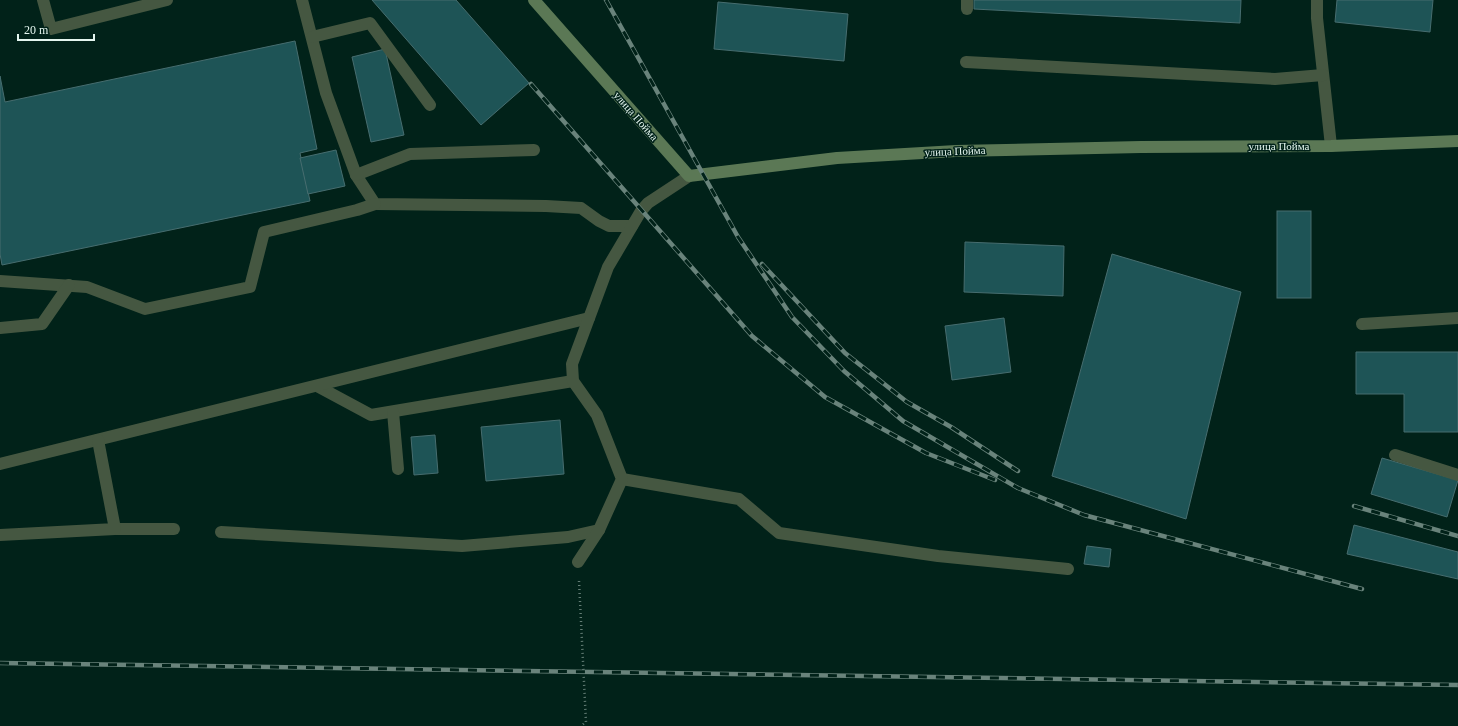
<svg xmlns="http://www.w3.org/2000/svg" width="1458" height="726" viewBox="0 0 1458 726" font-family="Georgia,serif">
<rect width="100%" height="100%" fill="#012219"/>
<g fill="#1e5456" stroke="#476d6f">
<polygon points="372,0 456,0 529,83 481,125"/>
<polygon points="974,0 1241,0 1240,23 974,9"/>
<polygon points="1337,0 1433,0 1430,32 1335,22"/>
<polygon points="718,2 848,14 844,61 714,49"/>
<polygon points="295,41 317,149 300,153 310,201 2,265 0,254 0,76 5,102"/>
<polygon points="385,49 404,135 371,142 352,57"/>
<polygon points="336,150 345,186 308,194 300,158"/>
<rect x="1277" y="211" width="34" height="87"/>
<polygon points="965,242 1064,246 1063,296 964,292"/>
<polygon points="1112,254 1241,292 1186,519 1052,476"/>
<polygon points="1004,318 1011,372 952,380 945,326"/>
<polygon points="1356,352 1458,352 1458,432 1404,432 1404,394 1356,394"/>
<polygon points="560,420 564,474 486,481 481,427"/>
<polygon points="435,435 438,473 414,475 411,437"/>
<polygon points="1382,458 1458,480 1447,517 1371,494"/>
<polygon points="1354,525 1458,552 1458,579 1347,554"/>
<polygon points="1087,546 1111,549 1109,567 1084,564"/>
</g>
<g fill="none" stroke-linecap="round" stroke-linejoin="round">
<polyline stroke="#637d75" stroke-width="2.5" stroke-dasharray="1 3" stroke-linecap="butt" points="579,581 586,722 581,726"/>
<g stroke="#455741" stroke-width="12">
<polyline points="43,0 51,29 167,0"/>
<polyline points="302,0 326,93 356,175 375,204 546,206 581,208 599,221 609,226 632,226"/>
<polyline points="967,0 967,9"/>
<polyline points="1317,0 1317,18 1331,146"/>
<polyline points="312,37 370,23 430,105"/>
<polyline points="966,62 1275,79 1323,75"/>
<polyline points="356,175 410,154 534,150"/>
<polyline points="0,281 87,287 145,309 250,287 264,232 357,210 375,204"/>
<polyline points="1362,324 1458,318"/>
<polyline points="0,328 42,324 69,285"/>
<polyline points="317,386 371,415 573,381"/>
<polyline points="393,412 398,469"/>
<polyline points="1395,455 1458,475"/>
<polyline points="0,464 589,318"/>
<polyline points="622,479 739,499 779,533 938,556 1068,569"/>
<polyline points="115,529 174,529"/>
<polyline points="221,532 462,546 568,537 599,530"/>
<polyline points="0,535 115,529 98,440"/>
<polyline points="578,562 599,530 622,479 597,415 573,381 572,364 608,267 641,211 648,203 689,176"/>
</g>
<polyline stroke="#5b7855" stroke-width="12" points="534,0 689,176 837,158 956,151 1141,147 1331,146 1458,141"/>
<g stroke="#69837b" stroke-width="4.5">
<g id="rail">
<polyline points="606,0 738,237 792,317 844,371 903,421 1018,488 1084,515 1362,589"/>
<polyline points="531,84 752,336 825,397 926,453 995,480"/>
<polyline points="762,264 845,353 907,402 951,427 1018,471"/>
<polyline points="1354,506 1458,536"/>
<polyline points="0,663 1458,685"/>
</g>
</g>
<use href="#rail" stroke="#012219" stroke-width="3" stroke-dasharray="9" stroke-linecap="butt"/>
</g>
<g text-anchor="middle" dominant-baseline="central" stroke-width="3" stroke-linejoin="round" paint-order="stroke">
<g font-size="11" fill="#e4f6ef" stroke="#012219">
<text transform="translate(636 116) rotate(49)">улица Пойма</text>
<text x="1279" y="146">улица Пойма</text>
<text transform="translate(955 151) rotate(-2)">улица Пойма</text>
</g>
</g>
<path d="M18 34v6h76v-6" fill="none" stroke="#e4f6ef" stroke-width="2"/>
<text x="24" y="34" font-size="12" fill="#e4f6ef" stroke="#012219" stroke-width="3" paint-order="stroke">20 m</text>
</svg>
